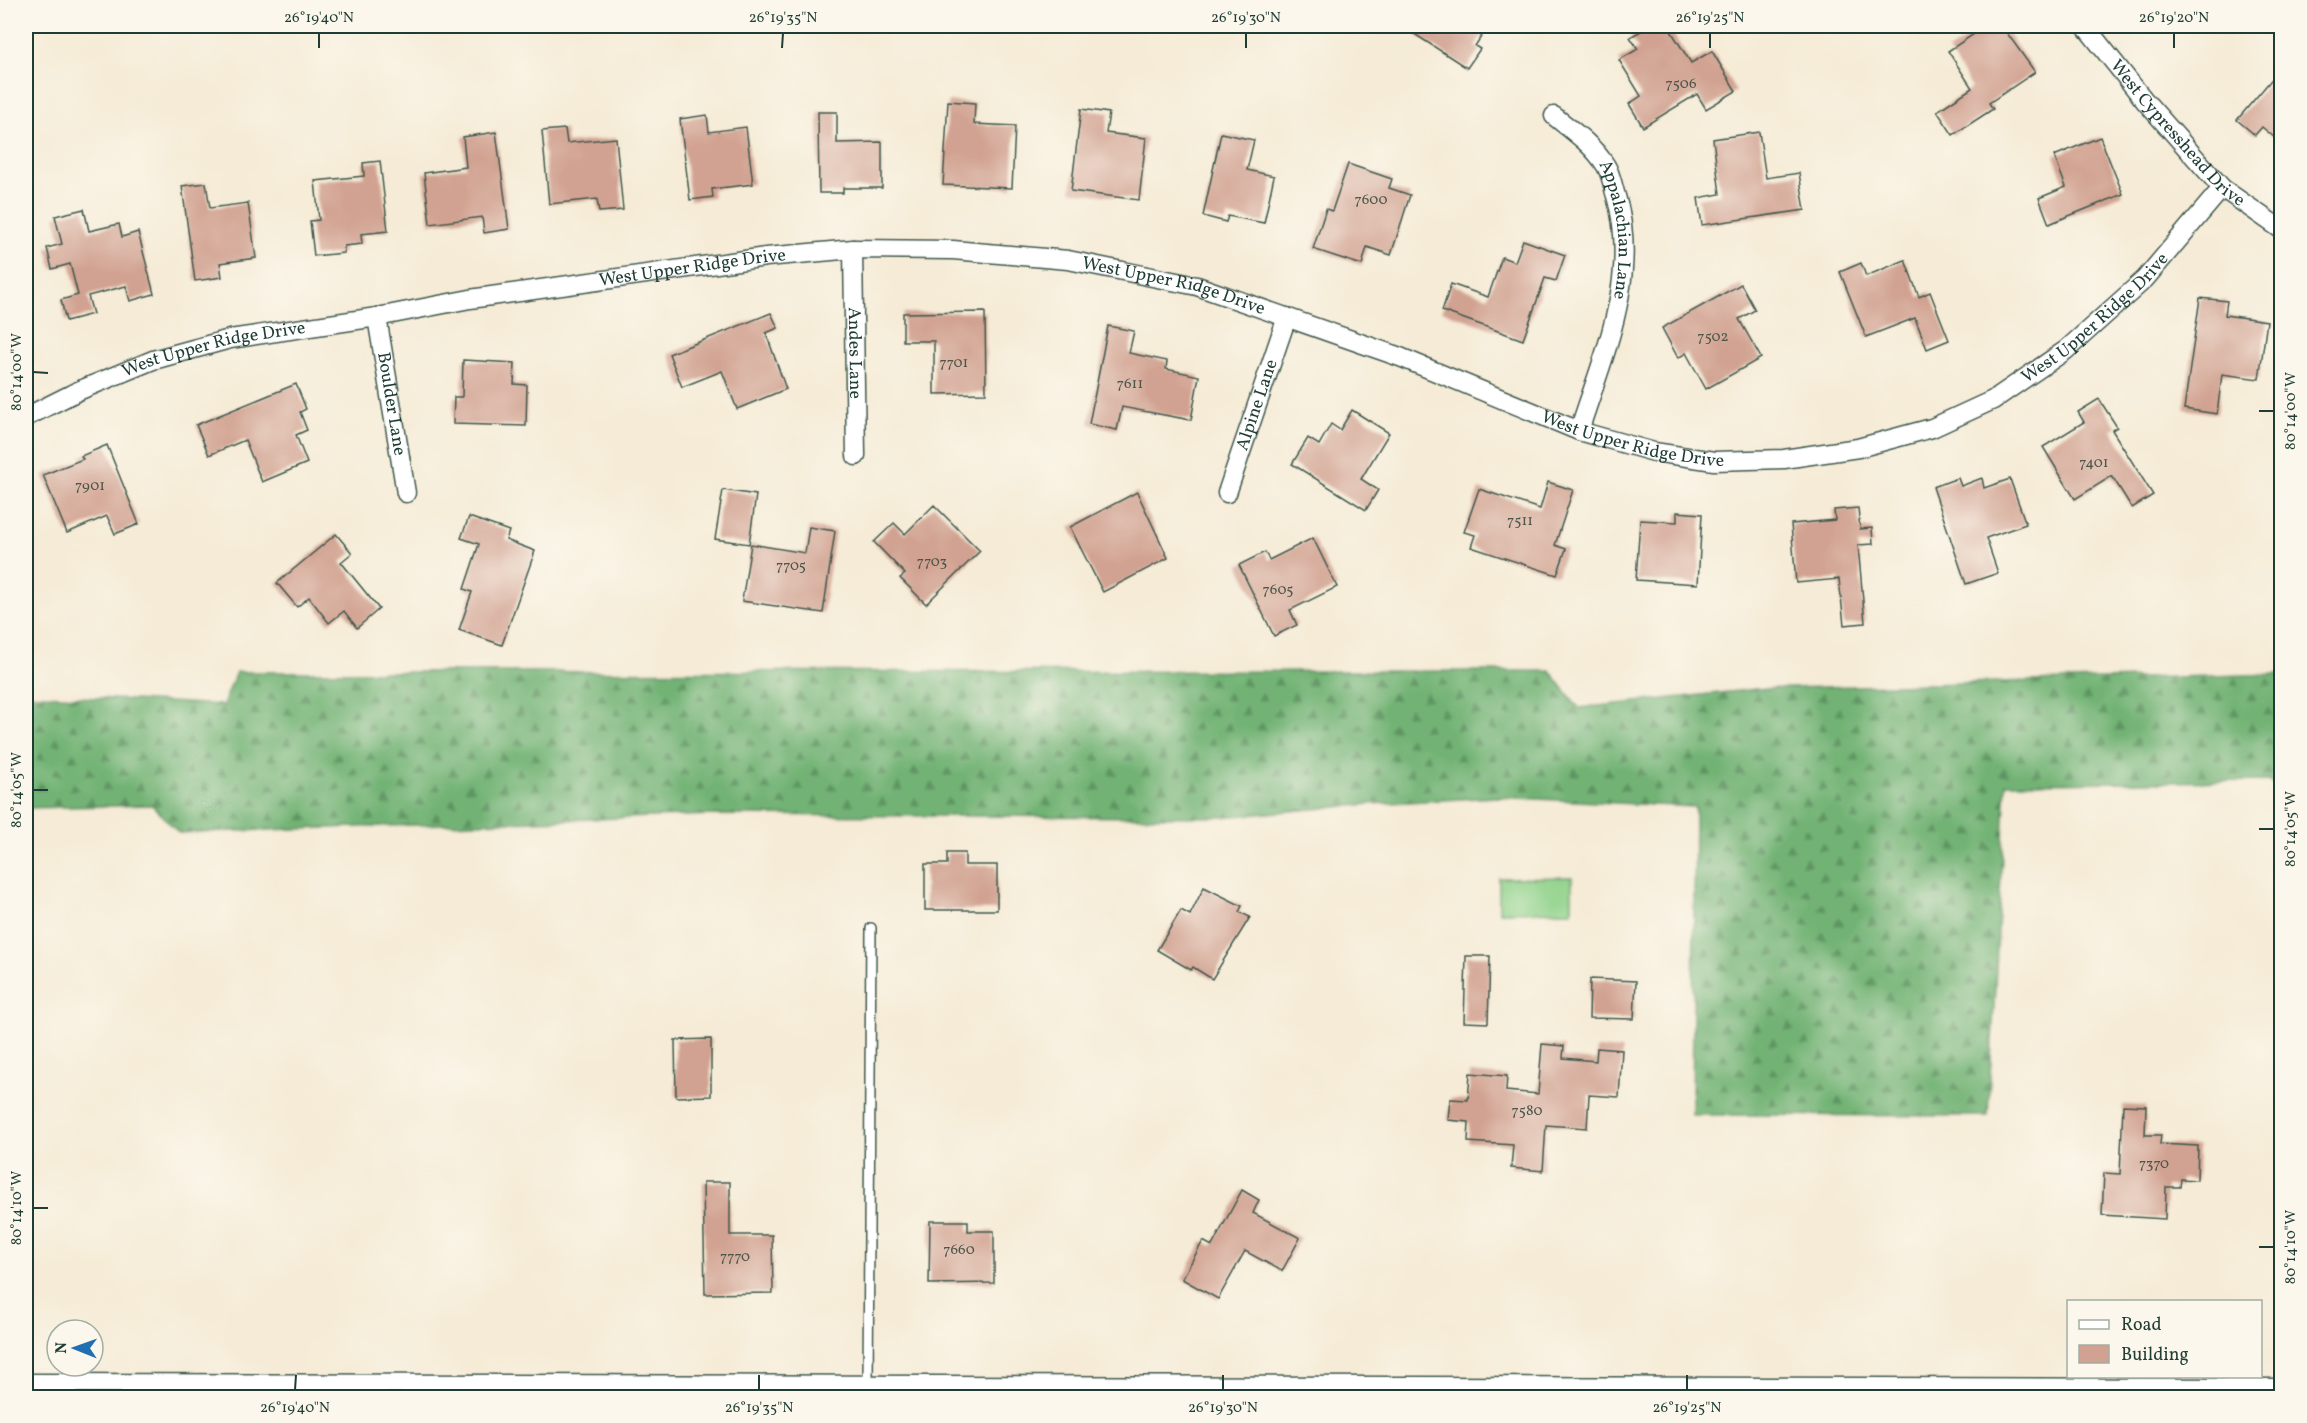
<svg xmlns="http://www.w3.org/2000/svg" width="2307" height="1423" viewBox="0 0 2307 1423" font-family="Vollkorn,serif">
<defs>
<pattern id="forest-firs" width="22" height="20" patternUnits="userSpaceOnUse" patternTransform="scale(1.5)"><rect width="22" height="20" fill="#72b375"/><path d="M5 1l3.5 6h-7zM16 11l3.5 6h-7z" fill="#5d9361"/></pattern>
</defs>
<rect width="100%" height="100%" fill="#fbf7ec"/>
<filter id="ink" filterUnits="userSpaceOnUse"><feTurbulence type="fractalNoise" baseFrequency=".0167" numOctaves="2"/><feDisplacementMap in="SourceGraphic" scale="12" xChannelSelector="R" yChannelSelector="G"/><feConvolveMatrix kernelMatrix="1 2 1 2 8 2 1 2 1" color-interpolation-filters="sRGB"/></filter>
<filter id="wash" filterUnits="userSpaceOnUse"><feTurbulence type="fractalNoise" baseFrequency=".008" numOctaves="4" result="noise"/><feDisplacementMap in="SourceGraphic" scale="24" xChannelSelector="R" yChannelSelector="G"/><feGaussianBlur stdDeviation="1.35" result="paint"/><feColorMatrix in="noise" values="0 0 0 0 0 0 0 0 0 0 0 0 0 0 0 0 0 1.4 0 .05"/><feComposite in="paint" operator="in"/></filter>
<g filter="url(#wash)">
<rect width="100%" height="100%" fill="#f5ebd6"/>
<polygon fill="url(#forest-firs)" stroke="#487854" stroke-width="1.5" points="1550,671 1579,708 1756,689 2281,674 2281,791 2269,781 2006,783 1988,1116 1692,1115 1695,807 1497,797 1371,804 1222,817 712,815 179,833 152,805 26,808 26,694 223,705 236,672"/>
<polygon fill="#8ed189" stroke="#56875e" stroke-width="1.5" points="1572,877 1572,911 1499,912 1499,878"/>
<g id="blocks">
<g fill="#d1a291">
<polygon points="1402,26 1488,26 1475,46 1480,49 1467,68"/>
<polygon points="1650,26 1668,26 1691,63 1712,51 1736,91 1706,109 1697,94 1643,127 1629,104 1641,96 1619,60 1638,49 1630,37"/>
<polygon points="1986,26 2002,26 2035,72 1989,103 1993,109 1953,135 1937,111 1972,88 1948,51"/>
<polygon points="2282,67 2282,144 2262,127 2255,135 2237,120"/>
<polygon points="948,101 975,103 974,124 1015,126 1012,188 943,185"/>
<polygon points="1081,109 1109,113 1106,133 1146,138 1139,200 1071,191"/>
<polygon points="818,112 837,112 837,143 882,142 882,188 843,188 843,193 819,193"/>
<polygon points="707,115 709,132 746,127 753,184 712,189 713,197 690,200 680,119"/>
<polygon points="565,129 567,143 616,138 623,210 599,212 597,199 549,204 542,131"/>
<polygon points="496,132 509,229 484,233 482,217 430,224 424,173 466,167 463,137"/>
<polygon points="1759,132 1766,178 1799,173 1805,210 1702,225 1698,198 1720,194 1713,139"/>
<polygon points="1221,133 1254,140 1247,170 1274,176 1264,223 1228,216 1226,222 1203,216"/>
<polygon points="2100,137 2123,194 2049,224 2039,198 2066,187 2054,156"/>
<polygon points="380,161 388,231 361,234 362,244 344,246 344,253 314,256 310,221 319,220 315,181 364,176 363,163"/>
<polygon points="1348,164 1392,179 1389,188 1410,195 1391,255 1367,247 1362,265 1313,249 1326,209 1332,211"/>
<polygon points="206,183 210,208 248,203 256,258 220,263 222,277 195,281 182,186"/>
<polygon points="84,209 89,231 119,224 122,237 138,232 154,294 130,301 126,286 88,296 93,314 66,321 61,300 78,295 70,264 52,269 47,248 62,244 55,216"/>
<polygon points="1523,240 1565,255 1556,281 1545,278 1523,340 1442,311 1451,284 1488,297 1502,257 1515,262"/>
<polygon points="1905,260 1919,297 1930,292 1949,340 1927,349 1915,318 1866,337 1840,272 1861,263 1866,276"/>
<polygon points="1741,284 1755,310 1739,319 1761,358 1706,389 1686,353 1678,358 1662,328"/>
<polygon points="2200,298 2227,301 2225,315 2267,321 2259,379 2222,374 2217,414 2184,409"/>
<polygon points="985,312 986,393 934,394 934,341 903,341 903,313"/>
<polygon points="771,313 778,328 766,333 786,389 737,409 722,371 682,387 669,354"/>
<polygon points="1108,326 1134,331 1129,353 1167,361 1166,369 1199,376 1191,420 1122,407 1117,430 1089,424"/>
<polygon points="463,360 515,363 514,384 527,385 526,426 453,424 454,397 462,397"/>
<polygon points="296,384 306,409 300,412 307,430 296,435 307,463 262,482 245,440 209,455 196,425"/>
<polygon points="2099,399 2117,427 2112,430 2153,495 2132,508 2112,476 2075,499 2043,447 2084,422 2078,412"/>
<polygon points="1352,410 1389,433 1361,479 1378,490 1366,510 1292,464 1308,438 1319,445 1331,424 1340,430"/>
<polygon points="107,445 139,524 115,534 107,516 67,533 43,475 83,459 81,456"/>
<polygon points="1958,478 1961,486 1982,478 1984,488 2010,479 2026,524 1986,538 1998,573 1966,584 1933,487"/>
<polygon points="1548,482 1573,490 1555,545 1566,549 1557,575 1471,547 1475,535 1464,532 1479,489 1540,509"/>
<polygon points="723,490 756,495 749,544 715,539"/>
<polygon points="1137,492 1168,558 1103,592 1070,527"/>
<polygon points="934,505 980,551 926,604 900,578 905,574 874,542 894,523 905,534"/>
<polygon points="1858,508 1860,529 1872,528 1873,544 1858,545 1865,623 1844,625 1839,579 1796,583 1791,524 1835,520 1834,510"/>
<polygon points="1677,512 1702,514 1698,584 1636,580 1640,520 1677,522"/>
<polygon points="469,517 509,531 506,540 535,551 502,645 459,630 472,592 464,589 479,544 461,538"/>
<polygon points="809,527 835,531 823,613 742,601 751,544 805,553"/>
<polygon points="336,534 352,553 341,562 379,609 357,628 344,611 329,623 309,597 297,607 277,583"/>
<polygon points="1313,538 1337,587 1290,610 1297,625 1274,636 1239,565 1265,552 1269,560"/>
<polygon points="947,853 965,853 965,865 997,865 997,910 925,910 925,864 947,864"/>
<polygon points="1204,887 1242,906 1239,912 1250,917 1212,979 1193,967 1191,970 1157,950 1181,910 1190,915"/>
<polygon points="1466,956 1490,956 1488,1023 1464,1022"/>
<polygon points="1590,979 1636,981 1634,1019 1589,1018"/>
<polygon points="711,1039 711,1096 676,1097 675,1040"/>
<polygon points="1542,1044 1564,1046 1563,1058 1596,1061 1597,1048 1622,1050 1619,1097 1589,1095 1587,1128 1546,1125 1543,1171 1511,1168 1513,1145 1468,1142 1469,1122 1448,1120 1450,1099 1468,1100 1470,1073 1507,1076 1506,1091 1538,1094"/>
<polygon points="2123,1105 2146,1106 2145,1135 2161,1135 2160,1144 2198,1146 2197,1180 2181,1179 2180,1187 2166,1187 2165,1219 2102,1215 2104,1173 2120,1174"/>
<polygon points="703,1182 730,1182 730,1235 772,1235 773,1293 705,1294"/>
<polygon points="1242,1190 1259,1200 1253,1213 1300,1238 1282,1271 1245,1251 1218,1299 1182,1279 1203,1241 1212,1246"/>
<polygon points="930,1221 968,1221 968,1231 994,1231 994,1283 929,1284"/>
</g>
</g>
</g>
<g filter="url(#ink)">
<use href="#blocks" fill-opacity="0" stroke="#3f574c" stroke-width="1.5"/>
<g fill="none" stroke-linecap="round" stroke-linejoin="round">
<g stroke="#3f574c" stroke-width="12">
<polyline id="service" points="868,1384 871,928"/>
</g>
<g stroke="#3f574c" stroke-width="21">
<g id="minor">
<path id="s1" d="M2085 26 2145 101 2222 188 2282 230"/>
<path id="s2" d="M1554 116C1573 131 1593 145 1606 166 1611 174 1613 187 1616 196 1640 276 1603 356 1579 431"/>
<path id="s3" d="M853 249 856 456"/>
<path id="s4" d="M377 317 406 493"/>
<path id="s5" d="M26 417 78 391 153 360 230 339 377 317 470 299 766 257 853 249 953 250 1068 260 1197 286 1400 357 1579 431 1654 452 1714 461 1784 459 1858 448 1932 428 1993 400 2066 350 2145 279 2222 188"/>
<path id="s6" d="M1227 493 1287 317"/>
<polyline points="26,1383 2282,1388"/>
</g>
</g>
<use href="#service" stroke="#fff" stroke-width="9"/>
<use href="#minor" stroke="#fff" stroke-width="18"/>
</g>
</g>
<path fill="none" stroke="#1f3d34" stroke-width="2" d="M319 48V33M782 48 783 33M1246 48V33M1710 48V33M2174 48V33M33 372 48 373M2259 411H2274M33 790H48M2259 829H2274M33 1208H48M2259 1247H2274M295 1390 296 1375M759 1390V1375M1223 1390V1375M1687 1390V1375"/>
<g text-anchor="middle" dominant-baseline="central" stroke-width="5" stroke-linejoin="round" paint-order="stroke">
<g font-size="15" fill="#4c564b">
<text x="1681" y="84">7506</text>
<text x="1371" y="200">7600</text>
<text x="1713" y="337">7502</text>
<text x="954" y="363">7701</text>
<text x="1130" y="384">7611</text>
<text x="2094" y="463">7401</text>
<text x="90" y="486">7901</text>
<text x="1520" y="521">7511</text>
<text x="932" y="562">7703</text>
<text x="791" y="566">7705</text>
<text x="1278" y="590">7605</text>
<text x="1527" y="1111">7580</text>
<text x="2154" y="1164">7370</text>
<text x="959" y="1250">7660</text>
<text x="735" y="1257">7770</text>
</g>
<g font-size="18" fill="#1f3d34" stroke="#fbf7ec">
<text stroke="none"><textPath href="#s1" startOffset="142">West Cypresshead Drive</textPath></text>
<text stroke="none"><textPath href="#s2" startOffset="138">Appalachian Lane</textPath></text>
<text stroke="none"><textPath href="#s5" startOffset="687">West Upper Ridge Drive</textPath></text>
<text stroke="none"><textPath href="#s5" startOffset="1173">West Upper Ridge Drive</textPath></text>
<text stroke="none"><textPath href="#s5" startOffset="2163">West Upper Ridge Drive</textPath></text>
<text stroke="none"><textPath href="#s5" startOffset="201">West Upper Ridge Drive</textPath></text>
<text stroke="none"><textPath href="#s3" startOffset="104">Andes Lane</textPath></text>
<text stroke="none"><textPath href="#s4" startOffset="88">Boulder Lane</textPath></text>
<text stroke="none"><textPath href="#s6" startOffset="93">Alpine Lane</textPath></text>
<text stroke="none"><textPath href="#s5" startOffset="1659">West Upper Ridge Drive</textPath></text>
</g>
</g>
<rect width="2307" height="1423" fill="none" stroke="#fbf7ec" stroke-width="66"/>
<rect x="2067" y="1300" width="195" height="78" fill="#fbf7ec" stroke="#a3ada2" stroke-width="1.5"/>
<rect x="2079" y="1320" width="30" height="9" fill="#ffffff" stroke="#a3ada2" stroke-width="1.5"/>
<text x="2121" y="1330" font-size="18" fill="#1f3d34">Road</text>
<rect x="2079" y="1345" width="30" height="18" fill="#d1a291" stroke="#a3ada2" stroke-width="1.5"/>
<text x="2121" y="1360" font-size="18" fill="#1f3d34">Building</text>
<g transform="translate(75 1348) rotate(271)"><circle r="28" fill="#fbf7ec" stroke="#a3ada2" stroke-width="1.5"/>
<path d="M0-4.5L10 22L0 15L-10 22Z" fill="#1f6fb2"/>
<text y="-9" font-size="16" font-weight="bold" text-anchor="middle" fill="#1f3d34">N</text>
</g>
<rect x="33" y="33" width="2241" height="1357" fill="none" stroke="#1f3d34" stroke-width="2"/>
<g font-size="15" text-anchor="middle" fill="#1f3d34">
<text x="319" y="22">26°19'40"N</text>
<text x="783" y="22">26°19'35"N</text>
<text x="1246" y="22">26°19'30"N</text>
<text x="1710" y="22">26°19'25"N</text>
<text x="2174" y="22">26°19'20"N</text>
<text transform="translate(16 372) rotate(-90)" y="5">80°14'00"W</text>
<text transform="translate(2290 411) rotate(-90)" y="5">80°14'00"W</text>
<text transform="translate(16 790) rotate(-90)" y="5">80°14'05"W</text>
<text transform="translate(2290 829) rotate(-90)" y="5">80°14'05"W</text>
<text transform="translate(16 1208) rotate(-90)" y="5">80°14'10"W</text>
<text transform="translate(2290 1247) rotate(-90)" y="5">80°14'10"W</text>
<text x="295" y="1412">26°19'40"N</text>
<text x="759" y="1412">26°19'35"N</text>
<text x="1223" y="1412">26°19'30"N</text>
<text x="1687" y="1412">26°19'25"N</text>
</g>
</svg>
